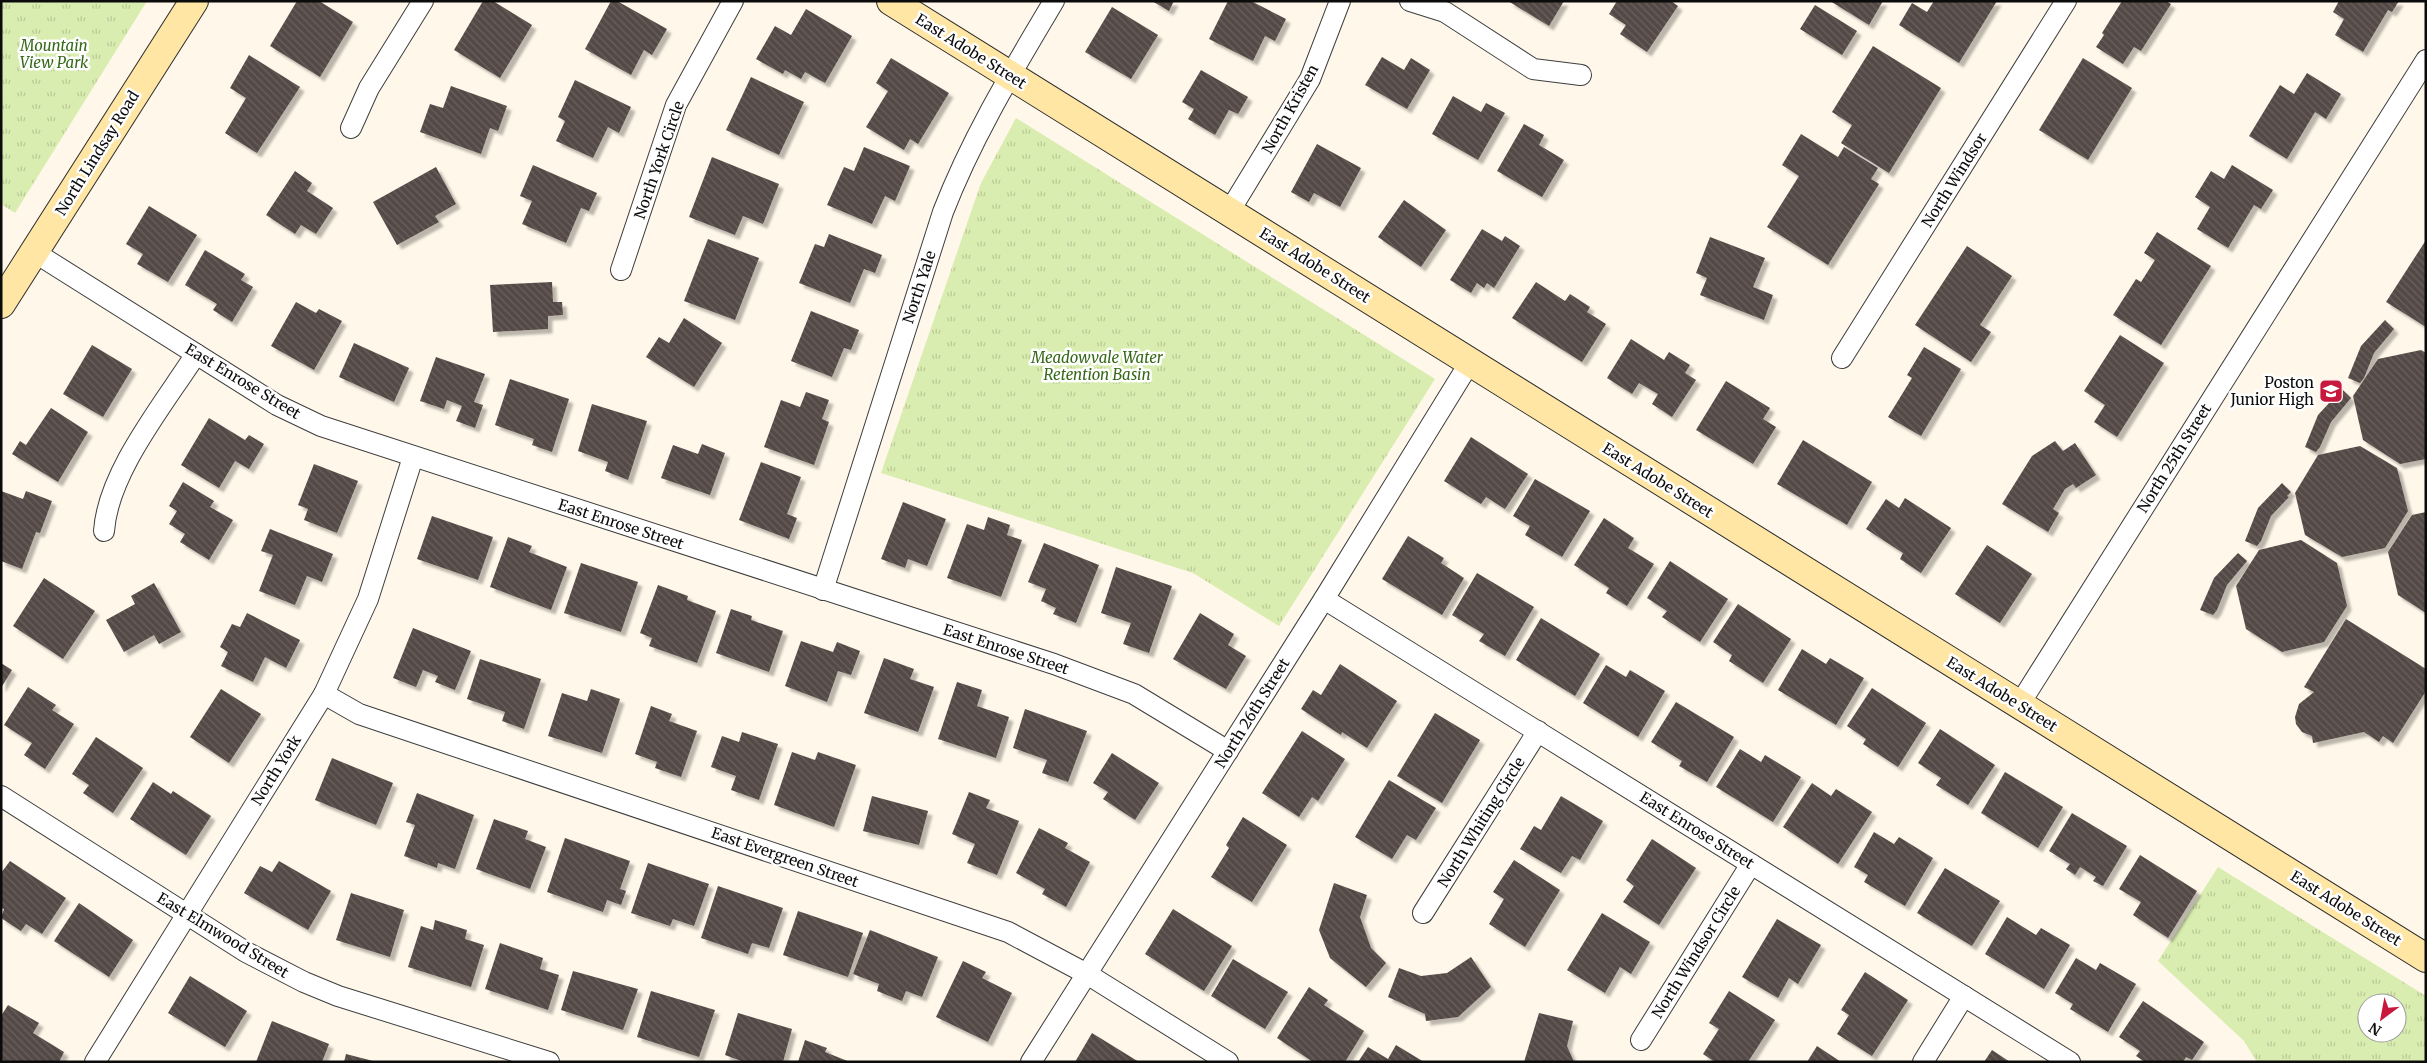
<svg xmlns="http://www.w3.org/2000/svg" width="2427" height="1063" viewBox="0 0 2427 1063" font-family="Merriweather,serif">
<defs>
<pattern id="park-tufts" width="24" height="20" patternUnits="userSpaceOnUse" patternTransform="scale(1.25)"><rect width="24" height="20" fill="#d9edb0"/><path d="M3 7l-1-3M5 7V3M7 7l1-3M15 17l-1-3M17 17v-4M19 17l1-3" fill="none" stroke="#b9ca96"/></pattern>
<pattern id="building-back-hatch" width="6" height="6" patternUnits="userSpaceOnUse" patternTransform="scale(1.25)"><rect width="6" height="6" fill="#554a47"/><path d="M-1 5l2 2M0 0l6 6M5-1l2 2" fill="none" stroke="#68605d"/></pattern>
<filter id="shadow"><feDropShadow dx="4.5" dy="4.5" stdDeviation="1" flood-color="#0004"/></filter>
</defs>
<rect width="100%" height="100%" fill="#fff7e9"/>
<g fill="url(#park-tufts)" fill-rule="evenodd">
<polygon points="1,1 147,1 15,213 1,204"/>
<polygon points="1016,118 1435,379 1279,626 1193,573 881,473 981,183"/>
<path d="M2218 867 2426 996V1062H2257L2244 1041 2158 961ZM2367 1003H2397V1033H2367Z"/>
</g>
<g fill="url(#building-back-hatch)" filter="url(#shadow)">
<polygon points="297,1 319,1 353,22 320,77 270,46"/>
<polygon points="483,1 493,1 532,25 500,78 454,50"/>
<polygon points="611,1 617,1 667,29 652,55 644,50 631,75 585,49"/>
<polygon points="1152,1 1174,1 1169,11"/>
<polygon points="1228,1 1251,1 1286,19 1275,41 1265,36 1253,61 1209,39"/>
<polygon points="1508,1 1564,1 1549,26"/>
<polygon points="1617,1 1671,1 1678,6 1647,52 1620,34 1626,25 1609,14"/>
<polygon points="1830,1 1883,1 1869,25"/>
<polygon points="1934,1 1997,1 1959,63 1899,25 1912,3 1927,12"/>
<polygon points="2122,1 2166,1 2171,4 2141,51 2134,47 2123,64 2096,47 2104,35 2102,33"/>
<polygon points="2339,1 2399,1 2392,12 2388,10 2363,52 2335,35 2344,19 2333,12"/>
<polygon points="1815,5 1857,31 1842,55 1800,29"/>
<polygon points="1112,7 1158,35 1131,79 1085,52"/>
<polygon points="806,9 852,36 825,83 805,72 801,79 785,70 783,74 756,59 775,26 791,35"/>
<polygon points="1873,46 1941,88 1889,173 1841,143 1852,125 1832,112"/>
<polygon points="249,55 300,87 257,153 225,133 246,98 230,88"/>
<polygon points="1382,57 1404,70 1411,58 1430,70 1407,109 1365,85"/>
<polygon points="891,58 949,93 918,144 910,139 904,150 866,127 888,91 876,83"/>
<polygon points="2083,58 2132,88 2088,160 2039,130"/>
<polygon points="1201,70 1248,97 1238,114 1229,110 1215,135 1188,119 1194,109 1182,102"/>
<polygon points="2307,73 2341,94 2326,119 2315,112 2287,159 2249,136 2280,85 2294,94"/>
<polygon points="751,77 804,102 779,155 726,130"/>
<polygon points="575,80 631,107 619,133 608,127 593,158 556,141 565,121 558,117"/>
<polygon points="451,86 507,106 498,131 490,128 481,154 420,132 430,104 443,108"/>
<polygon points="1453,96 1481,112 1486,103 1505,113 1478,160 1432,134"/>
<polygon points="1524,124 1544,135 1539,145 1564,160 1542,197 1497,171"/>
<polygon points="1801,134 1838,157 1844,147 1878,168 1871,179 1879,184 1828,265 1767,227 1799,176 1782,165"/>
<polygon points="1317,144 1361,168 1340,207 1314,193 1309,202 1291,192"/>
<polygon points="864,147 910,166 895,201 885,196 872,224 827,205 844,167 854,171"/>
<polygon points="712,157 779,184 763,224 743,216 735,235 689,217"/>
<polygon points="533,165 597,193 589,211 581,208 566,243 522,224 532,201 520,196"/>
<polygon points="2232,165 2273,190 2261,209 2254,205 2228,248 2197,229 2210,207 2195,197 2211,171 2224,179"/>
<polygon points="436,167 456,204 435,216 439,222 397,245 373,202"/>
<polygon points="295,171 312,183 307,191 333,208 316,234 301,225 295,234 266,215"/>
<polygon points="1404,200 1446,230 1421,267 1378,237"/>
<polygon points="149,206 197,235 168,282 137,264 143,254 126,244"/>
<polygon points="1482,229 1502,241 1505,236 1520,246 1494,288 1487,283 1484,288 1477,283 1471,293 1450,280"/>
<polygon points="2157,232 2211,266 2161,345 2113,315 2136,279 2141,282 2155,260 2144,253"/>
<polygon points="829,234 882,255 875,273 864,269 850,303 799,283 815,244 824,247"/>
<polygon points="1710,237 1765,258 1753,287 1773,295 1764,320 1700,295 1707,278 1696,273"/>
<polygon points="708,239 759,258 735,320 684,301"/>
<polygon points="2426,240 2426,327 2386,302"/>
<polygon points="1967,246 2012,276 1980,325 1991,332 1971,362 1915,325"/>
<polygon points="205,250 245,274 241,280 253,287 232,322 213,310 217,304 185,285"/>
<polygon points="552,282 553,302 562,302 563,315 548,316 548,329 493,332 490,285"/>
<polygon points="1536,282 1565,301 1570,294 1590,307 1587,312 1606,324 1582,362 1512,318"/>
<polygon points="296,302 316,313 319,309 342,321 314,370 271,346"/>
<polygon points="811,311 859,330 851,350 844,348 832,377 791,361"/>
<polygon points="684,318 722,343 694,387 646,357 659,337 669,343"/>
<polygon points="2385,320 2394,329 2374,353 2364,378 2360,383 2348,378 2361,346"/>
<polygon points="2120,335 2164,363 2117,437 2094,422 2105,405 2084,391"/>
<polygon points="1631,339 1664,360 1669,352 1690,365 1685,373 1696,380 1672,417 1652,404 1658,394 1639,383 1632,394 1607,378"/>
<polygon points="354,343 409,368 394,402 339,377"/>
<polygon points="92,345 132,369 103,417 63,394"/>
<polygon points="1924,347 1961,369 1921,436 1888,417 1912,378 1907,375"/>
<polygon points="2421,350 2426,353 2426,459 2400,464 2363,440 2353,396 2378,359"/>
<polygon points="436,357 485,374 474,402 483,405 475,428 456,421 462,406 447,400 444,409 420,401"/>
<polygon points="510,379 569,399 552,452 532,445 534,439 495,425"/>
<polygon points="1726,381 1770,408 1763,419 1776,427 1753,464 1696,430"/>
<polygon points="2342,389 2351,398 2331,422 2320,447 2316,452 2305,447 2318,415"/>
<polygon points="806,392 829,400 822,419 829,422 814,465 764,447 781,400 800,407"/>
<polygon points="592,404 647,421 628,480 605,471 608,462 578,451"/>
<polygon points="51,408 88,432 58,482 12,454 20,441 26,445"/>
<polygon points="209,418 245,440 249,435 264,444 249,469 235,461 219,488 181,465"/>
<polygon points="1471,437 1528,474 1505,509 1486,497 1481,504 1444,481"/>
<polygon points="1803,440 1872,482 1847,525 1777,484"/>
<polygon points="2055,441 2063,451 2075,443 2096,475 2076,488 2073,484 2065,489 2053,509 2059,513 2048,532 2002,504 2032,456"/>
<polygon points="702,444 725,453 710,495 661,478 673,445 698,454"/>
<polygon points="2360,446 2397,468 2408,511 2385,548 2342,557 2305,535 2295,493 2318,455"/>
<polygon points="761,462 801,477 787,514 797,518 789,539 739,520"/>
<polygon points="314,464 358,481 337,533 304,520 308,509 298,505"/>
<polygon points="1535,479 1590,511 1562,557 1525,535 1530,526 1513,516"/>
<polygon points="183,482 214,501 210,507 233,520 209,560 180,542 185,534 169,524 177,511 169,506"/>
<polygon points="2282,483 2291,492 2287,496 2289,497 2271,516 2261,541 2257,546 2245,541 2258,508"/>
<polygon points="1,491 23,499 26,491 52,501 40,533 36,532 22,569 1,561"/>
<polygon points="1905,498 1951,528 1921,573 1900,559 1903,553 1866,529 1886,499 1899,508"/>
<polygon points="903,502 946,519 927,566 908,559 905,568 881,559"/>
<polygon points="2426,512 2426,613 2398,595 2388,552 2412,515"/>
<polygon points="432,516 493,537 478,580 417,559"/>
<polygon points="988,517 1010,525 1007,535 1022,540 1001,597 947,578 967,524 984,530"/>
<polygon points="1604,518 1634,538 1628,548 1654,564 1627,606 1606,593 1609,588 1574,565"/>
<polygon points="270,529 333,554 322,582 307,576 295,605 259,591 273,555 261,551"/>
<polygon points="1408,536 1444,558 1441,563 1464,578 1442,615 1382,579"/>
<polygon points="508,537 532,546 529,552 567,567 551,610 490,587"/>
<polygon points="2301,540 2337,563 2347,606 2324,642 2282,652 2246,629 2236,586 2259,550"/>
<polygon points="1044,543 1099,565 1076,623 1053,614 1056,608 1041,601 1046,589 1028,582"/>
<polygon points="1987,545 2032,574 2000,623 1955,594"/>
<polygon points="2238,553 2247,561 2227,585 2217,610 2213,615 2200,610 2214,578"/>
<polygon points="1670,561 1728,599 1700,642 1662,617 1667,611 1647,598"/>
<polygon points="581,563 638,582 621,632 564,613"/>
<polygon points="1116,567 1172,586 1149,653 1123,644 1131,623 1101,613"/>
<polygon points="1477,573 1534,607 1505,656 1479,641 1484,634 1452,615"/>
<polygon points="44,578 95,611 63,659 13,626"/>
<polygon points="154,583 181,632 159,644 154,635 124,652 106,620 135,604 131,596"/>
<polygon points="658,585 688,596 687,600 716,611 697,663 649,646 652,638 640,633"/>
<polygon points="1738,604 1791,639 1763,683 1729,661 1732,655 1713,642"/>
<polygon points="731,609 752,616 751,620 783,631 769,672 716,653"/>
<polygon points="247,613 300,640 286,668 265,657 253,682 221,666 228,652 220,647 232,624 240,627"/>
<polygon points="1200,613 1234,634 1228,645 1246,656 1226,689 1173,659"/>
<polygon points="1541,618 1600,654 1575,696 1516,660"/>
<polygon points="2346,619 2426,669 2426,691 2393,743 2383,736 2379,742 2364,732 2313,743 2312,736 2302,732 2296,724 2295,717 2299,704 2314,692 2304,687"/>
<polygon points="413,628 471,651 455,690 435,682 438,676 423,670 416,687 393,678"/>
<polygon points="801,641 833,652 837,642 860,651 851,675 838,671 827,702 785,686"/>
<polygon points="1802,649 1826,664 1830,658 1864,678 1836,725 1778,690"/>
<polygon points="884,658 914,669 910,679 934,687 918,732 864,713"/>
<polygon points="480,659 541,679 524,729 502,721 505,712 467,699"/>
<polygon points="1,663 12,670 1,688"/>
<polygon points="1340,664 1397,701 1367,748 1342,732 1341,735 1301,709 1313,690 1321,695"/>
<polygon points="1606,665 1626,677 1630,670 1665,691 1638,737 1583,703"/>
<polygon points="957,682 982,690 977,706 1009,717 996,758 938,739"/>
<polygon points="28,687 56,705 52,710 74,724 45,769 24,755 32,743 4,725"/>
<polygon points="1872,688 1926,723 1898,767 1863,744 1866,739 1847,726"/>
<polygon points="221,689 261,714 229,763 190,737"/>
<polygon points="591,689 620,699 602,753 548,736 562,693 587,701"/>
<polygon points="1676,702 1734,737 1707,782 1679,766 1682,761 1651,742"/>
<polygon points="651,706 672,714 669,721 697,731 681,777 655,768 657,762 635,754"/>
<polygon points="1025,709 1087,731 1068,782 1042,773 1047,760 1013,748"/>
<polygon points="1435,713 1480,740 1442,803 1397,776"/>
<polygon points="1940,729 1995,765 1968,805 1936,785 1941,778 1918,763"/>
<polygon points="1302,731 1345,759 1318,801 1312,797 1299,817 1262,793"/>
<polygon points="742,732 778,744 759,800 731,790 736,776 711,767 722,736 739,742"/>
<polygon points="96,737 143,768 113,813 83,793 89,785 72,774"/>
<polygon points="1740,749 1761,762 1765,755 1801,777 1773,822 1716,787"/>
<polygon points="792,752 815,760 818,752 856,765 834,827 774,805"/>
<polygon points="1112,753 1159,783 1135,820 1103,799 1108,792 1093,783"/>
<polygon points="332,758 393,783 376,825 315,800"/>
<polygon points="2005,772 2063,807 2038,848 1981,813"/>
<polygon points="1389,780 1436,808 1416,840 1407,835 1392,859 1355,837"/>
<polygon points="153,782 171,794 173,791 211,816 186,855 130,819"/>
<polygon points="1812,783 1831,796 1836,789 1872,812 1838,864 1783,827"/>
<polygon points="969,792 990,800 986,808 1019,821 997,875 967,863 975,844 952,834"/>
<polygon points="417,793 474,815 455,869 438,863 437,868 404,856 415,825 406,822"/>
<polygon points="872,796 928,811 919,845 863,831"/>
<polygon points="1561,796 1603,821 1580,860 1572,856 1561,873 1520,849 1534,826 1541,830"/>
<polygon points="2072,813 2127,846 2103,886 2093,881 2096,877 2080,867 2075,875 2066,869 2070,864 2049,851"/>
<polygon points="1243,817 1287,845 1252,902 1211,877 1229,848 1226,845"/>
<polygon points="494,819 528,831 525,839 546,847 530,889 476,869"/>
<polygon points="1039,828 1068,843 1065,848 1090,862 1066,907 1042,894 1045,889 1016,873"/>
<polygon points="1874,832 1894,844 1899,837 1933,858 1905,906 1864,882 1868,875 1854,867"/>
<polygon points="565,838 630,861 620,889 626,891 621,905 607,900 603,912 547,892"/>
<polygon points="1652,839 1696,868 1659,925 1623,902 1634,886 1626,880"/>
<polygon points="2140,855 2197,891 2168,938 2133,915 2141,902 2119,889"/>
<polygon points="1514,860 1560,890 1525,947 1489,924 1504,899 1493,892"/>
<polygon points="10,861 66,898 42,934 26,924 21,931 1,918 4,909 1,908 1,873"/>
<polygon points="279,861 331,891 308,930 244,893 260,866 272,872"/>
<polygon points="648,863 709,884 694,926 673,919 670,926 631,913"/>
<polygon points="1945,868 2000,901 1972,946 1917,913"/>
<polygon points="1334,883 1367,895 1360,917 1371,948 1386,963 1366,987 1330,958 1319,930"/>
<polygon points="718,886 783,908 769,948 752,943 748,954 701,938"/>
<polygon points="351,893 404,910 390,957 336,940"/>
<polygon points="79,903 133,940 109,977 54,941"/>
<polygon points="1173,909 1232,946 1204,991 1145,954"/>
<polygon points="798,911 863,933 848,977 783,955"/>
<polygon points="1602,913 1650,942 1631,974 1620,967 1605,993 1567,970"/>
<polygon points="2007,917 2036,935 2041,928 2070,945 2044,989 1985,954"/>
<polygon points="1777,919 1821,945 1798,984 1789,978 1778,998 1742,977"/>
<polygon points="435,920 467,930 465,939 484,945 471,987 408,967 421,926 433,930"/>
<polygon points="870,930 938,957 922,997 906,991 902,1001 877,991 879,984 853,974"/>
<polygon points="500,943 543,958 540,969 559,975 548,1010 485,989"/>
<polygon points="1471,957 1491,987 1458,1017 1426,1021 1425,1014 1388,997 1399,968 1421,976 1447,973"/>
<polygon points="2076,958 2096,970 2100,963 2136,984 2108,1032 2070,1009 2073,1004 2055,993"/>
<polygon points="1233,959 1288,992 1265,1029 1211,996"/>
<polygon points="963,961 986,972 982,978 1012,993 988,1042 936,1017"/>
<polygon points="573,971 638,989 623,1030 561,1010"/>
<polygon points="1865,972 1908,1000 1872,1056 1837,1034 1849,1015 1841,1010"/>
<polygon points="190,976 247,1011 225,1047 168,1013"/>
<polygon points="1309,987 1328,1000 1324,1005 1364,1031 1345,1062 1313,1062 1277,1038"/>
<polygon points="651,991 715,1010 699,1057 637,1037"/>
<polygon points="1729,991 1775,1020 1748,1062 1715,1062 1703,1054 1719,1029 1709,1023"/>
<polygon points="2143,1001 2204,1042 2192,1060 2186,1057 2183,1062 2145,1062 2136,1056 2140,1051 2119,1037"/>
<polygon points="8,1005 39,1023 33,1033 64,1052 59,1062 1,1062 1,1016"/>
<polygon points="738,1013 792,1029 783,1062 744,1062 725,1055"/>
<polygon points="1539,1013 1573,1021 1567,1046 1574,1062 1524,1062"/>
<polygon points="272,1021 329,1044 322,1062 256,1062"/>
<polygon points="1092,1033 1139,1062 1075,1062"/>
<polygon points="805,1040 827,1048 825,1052 850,1062 798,1062"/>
<polygon points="1396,1045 1424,1062 1358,1062 1368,1047 1388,1059"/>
<polygon points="1817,1046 1841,1062 1807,1062"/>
<polygon points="1992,1050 2010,1062 1984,1062"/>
<polygon points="346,1054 373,1061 373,1062 344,1062"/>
</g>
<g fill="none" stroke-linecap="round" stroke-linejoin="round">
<g stroke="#3e3e3e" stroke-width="22">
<g id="street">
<polyline points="1410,1 1445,12 1533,69 1581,75"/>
<polyline points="351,128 369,88 423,1"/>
<polyline points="1229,212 1310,79 1340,1"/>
<polyline points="34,252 277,405 321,426 1054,664 1134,694 1228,751"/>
<polyline points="621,270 676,105 733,1"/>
<polyline points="1842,358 2066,1"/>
<path d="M104 531C108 472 164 404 196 354"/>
<path d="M823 590 943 212C972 137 1013 70 1054 1"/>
<polyline points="1324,599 2070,1062"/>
<polyline points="324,694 359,714 1008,932 1087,974 1228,1062"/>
<polyline points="2019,705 2426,60"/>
<polyline points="1,796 246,952 304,982 338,996 549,1062"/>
<polyline points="1423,913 1538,731"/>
<polyline points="1641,1040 1751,864"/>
<polyline points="95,1062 324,694 368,599 413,457"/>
<polyline points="1031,1062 1324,599 1470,362"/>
<polyline points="1923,1062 1964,996"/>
</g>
</g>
<g stroke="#2d2d2d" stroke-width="30">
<g id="secondary">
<polyline points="891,1 2426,958"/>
<polyline points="1,304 194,1"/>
</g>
</g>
<use href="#street" stroke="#fff" stroke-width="20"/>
<use href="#secondary" stroke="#ffe6a4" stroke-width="28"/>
</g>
<defs>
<g id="school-square" transform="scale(1.25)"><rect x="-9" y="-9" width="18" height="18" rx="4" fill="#c7183d" stroke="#fff"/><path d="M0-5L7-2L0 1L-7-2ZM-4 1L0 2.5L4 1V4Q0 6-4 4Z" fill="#fff"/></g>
</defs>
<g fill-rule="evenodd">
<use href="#school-square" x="2331" y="391"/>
</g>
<g text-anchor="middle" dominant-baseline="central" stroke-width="5" stroke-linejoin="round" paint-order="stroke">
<g font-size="15" font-style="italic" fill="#356817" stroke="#fff">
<text x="54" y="45">Mountain<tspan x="54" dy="17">View Park</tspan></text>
<text x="1097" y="357">Meadowvale Water<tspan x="1097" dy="17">Retention Basin</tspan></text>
</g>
<g font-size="15" fill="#0b0b0b" stroke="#fff">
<text transform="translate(971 51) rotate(32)">East Adobe Street</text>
<text transform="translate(1290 109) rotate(-61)">North Kristen</text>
<text transform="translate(97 153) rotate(-58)">North Lindsay Road</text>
<text transform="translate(659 160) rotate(-71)">North York Circle</text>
<text transform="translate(1954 180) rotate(-58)">North Windsor</text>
<text transform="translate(1315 265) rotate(32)">East Adobe Street</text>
<text transform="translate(919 287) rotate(-72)">North Yale</text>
<text transform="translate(243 381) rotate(31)">East Enrose Street</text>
<text transform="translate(2174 458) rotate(-58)">North 25th Street</text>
<text transform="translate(1658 480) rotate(32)">East Adobe Street</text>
<text transform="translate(621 524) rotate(18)">East Enrose Street</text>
<text transform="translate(1006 649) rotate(18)">East Enrose Street</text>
<text transform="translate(2002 694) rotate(32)">East Adobe Street</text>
<text transform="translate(1252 713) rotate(-58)">North 26th Street</text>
<text transform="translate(276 770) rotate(-58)">North York</text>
<text transform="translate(1481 822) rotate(-58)">North Whiting Circle</text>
<text transform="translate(1697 830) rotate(32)">East Enrose Street</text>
<text transform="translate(785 857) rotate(19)">East Evergreen Street</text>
<text transform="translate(2346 908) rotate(32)">East Adobe Street</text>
<text transform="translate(223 935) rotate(31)">East Elmwood Street</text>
<text transform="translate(1696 952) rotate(-58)">North Windsor Circle</text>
</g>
<g font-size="15" fill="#0b0b0b" stroke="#fff" text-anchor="end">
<text x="2314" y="382">Poston<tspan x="2314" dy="17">Junior High</tspan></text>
</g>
</g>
<rect width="2427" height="1063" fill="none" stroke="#0b0b0b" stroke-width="5"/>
<g transform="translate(2382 1018) rotate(212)"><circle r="24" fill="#ffffff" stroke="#9d9d9d"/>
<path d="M0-4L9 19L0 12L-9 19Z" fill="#c7183d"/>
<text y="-8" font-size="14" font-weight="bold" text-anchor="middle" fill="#0b0b0b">N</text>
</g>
</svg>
